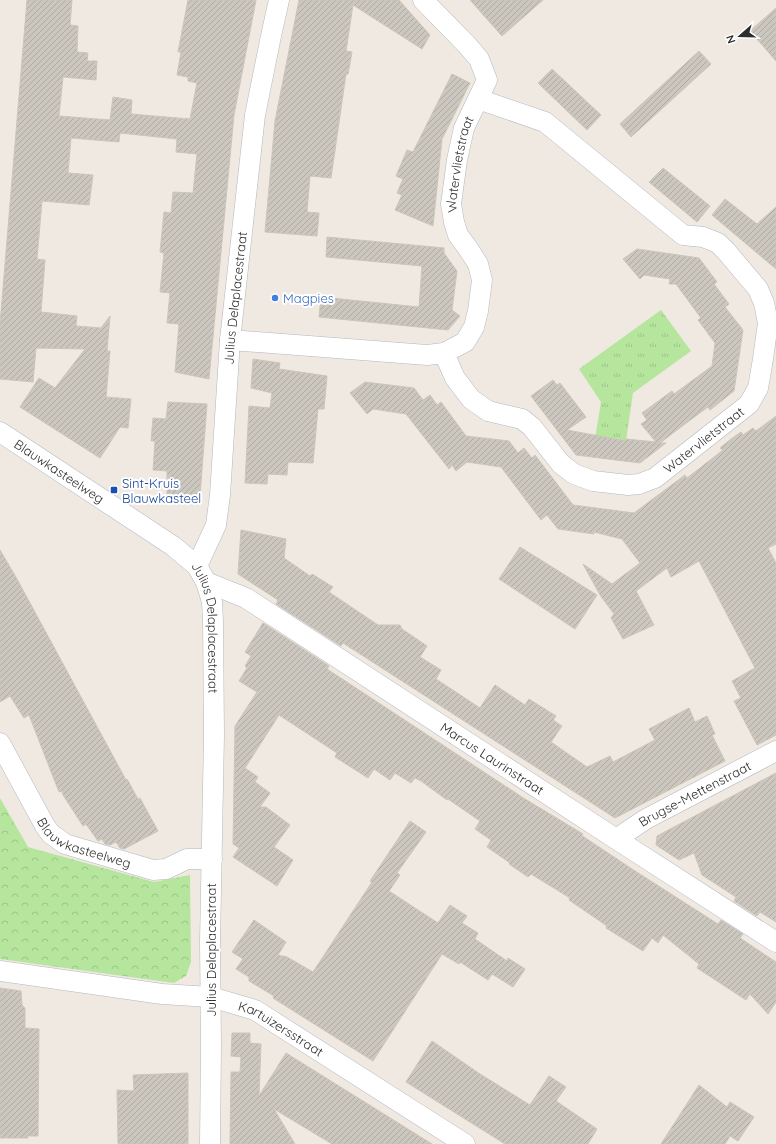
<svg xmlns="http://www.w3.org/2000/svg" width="776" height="1144" viewBox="0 0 776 1144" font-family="Quicksand,sans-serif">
<defs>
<pattern id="grass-tufts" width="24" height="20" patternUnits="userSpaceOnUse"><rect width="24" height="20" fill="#b6e59e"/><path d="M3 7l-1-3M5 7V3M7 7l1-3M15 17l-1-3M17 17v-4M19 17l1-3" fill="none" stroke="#9dc588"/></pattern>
<pattern id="forest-crowns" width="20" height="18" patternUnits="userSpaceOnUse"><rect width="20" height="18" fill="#b6e59e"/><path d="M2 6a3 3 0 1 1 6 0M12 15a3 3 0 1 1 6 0" fill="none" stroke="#9dc588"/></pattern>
<pattern id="building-hatch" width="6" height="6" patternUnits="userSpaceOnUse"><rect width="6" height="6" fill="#cbc7bf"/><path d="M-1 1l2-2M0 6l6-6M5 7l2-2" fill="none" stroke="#afaba4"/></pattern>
</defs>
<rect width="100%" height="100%" fill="#efe9e1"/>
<polygon fill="url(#grass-tufts)" points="661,310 691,351 633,393 623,461 592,457 601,402 579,369"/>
<polygon fill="url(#forest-crowns)" points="0,798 28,847 154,882 190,875 191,962 186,976 174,983 0,959"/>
<g fill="url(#building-hatch)" stroke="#cbc5ba">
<polygon points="27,0 72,0 70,25 78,26 77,52 88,53 87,61 97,61 96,80 63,77 59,116 110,120 113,97 132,100 131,114 190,119 197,83 188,81 188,77 177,75 181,52 178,52 188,0 256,0 234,115 209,379 175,372 179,324 167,323 170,293 160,292 164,253 160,252 164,212 171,213 173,192 193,193 197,154 176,152 177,139 120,133 119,142 71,138 68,173 93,175 89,205 42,201 37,259 45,260 41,312 77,316 76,326 101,328 110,316 107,351 110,351 106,397 131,399 128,428 120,427 100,458 20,407 39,378 55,388 85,349 36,348 33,382 0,379 0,324"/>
<polygon points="299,0 399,0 430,35 422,49 353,5 346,51 352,52 348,74 346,74 331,178 310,176 307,212 319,213 317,236 265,232 275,121"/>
<polygon points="470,0 543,0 502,36"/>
<polygon points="776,8 776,61 750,31"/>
<polygon points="699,51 711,64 631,137 620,124"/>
<polygon points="552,69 601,115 587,130 538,83"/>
<polygon points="452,74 470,83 442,139 433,226 395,210 402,195 397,193 403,179 396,176 407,150 413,152"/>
<polygon points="663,168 710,206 697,222 649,182"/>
<polygon points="725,199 757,224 776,207 776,269 712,215"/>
<polygon points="327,237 444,248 444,253 457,271 452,310 460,316 448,330 319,317 321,297 419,307 422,266 326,257"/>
<polygon points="637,249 699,258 717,282 714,284 729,304 725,307 743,330 734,391 710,410 708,407 685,424 660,443 666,443 640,463 576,455 531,396 553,380 557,385 560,383 586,417 567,430 626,441 626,439 656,442 641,424 647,420 642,413 672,391 674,394 712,366 715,343 698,320 701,318 676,284 669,284 670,279 644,275 640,279 623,259"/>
<polygon points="253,359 280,363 279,369 327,376 324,409 318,409 313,463 288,462 287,475 268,474 267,484 245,483 249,406 270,408 272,393 251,388"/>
<polygon points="365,382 414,388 423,400 430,395 437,405 441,402 466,436 509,441 518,453 524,448 532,458 535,455 573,505 634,513 685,475 687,478 723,450 720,448 731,439 741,432 743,435 753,428 756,431 776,416 776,544 768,548 776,563 776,735 757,745 734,701 741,698 732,681 755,668 699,561 671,577 667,568 636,591 654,625 623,639 611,618 614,614 600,595 583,564 612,584 640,563 622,539 594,532 594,534 558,529 547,515 541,520 501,467 467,462 456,471 452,465 449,469 406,414 373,409 367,414 350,393"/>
<polygon points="168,402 207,404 200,496 167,494 167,471 153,470 155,441 151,441 153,418 166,419"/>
<polygon points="241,530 286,539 284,558 310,576 312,574 333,587 329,592 378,625 400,625 402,629 427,646 420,657 441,670 436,679 480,708 495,685 525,705 529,699 556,716 553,720 562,726 551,742 587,767 610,756 613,762 655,740 649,729 689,708 695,722 707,716 715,734 712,735 725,761 615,818 343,643 341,646 276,604 278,600 238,574"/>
<polygon points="520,547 597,595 575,629 499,579"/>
<polygon points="0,550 17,579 126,780 127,779 138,799 140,798 158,831 124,849 120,848 116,842 110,845 105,844 102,839 98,841 86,824 83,826 63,795 62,791 59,792 29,715 24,718 10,696 0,702"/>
<polygon points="263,623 329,666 327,669 525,799 583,834 581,835 632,869 718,924 721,920 743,934 740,938 776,962 776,1002 768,1014 750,994 746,1000 697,968 699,964 663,935 658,943 652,938 643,951 606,928 607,926 569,900 570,898 531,874 528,877 509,864 510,863 487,847 491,840 475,829 480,821 448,799 447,800 421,781 415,778 411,783 395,773 390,780 374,769 368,778 335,757 337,753 279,715 245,768 258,777 255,782 270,793 260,807 266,807 290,825 274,847 293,860 277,886 233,857 239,848 233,844 235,726 257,692 239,681 247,668 245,666 251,656 245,652"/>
<polygon points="776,773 776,922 760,912 757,916 734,901 736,897 702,875 694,853 679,860 656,845 657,836"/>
<polygon points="410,821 426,832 397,873 400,875 389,891 438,923 450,905 467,916 462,923 478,933 475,939 507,961 508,958 525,969 513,987 492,974 488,980 460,962 459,964 442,954 373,1061 273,998 274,996 249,981 249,977 236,969 243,959 232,952 254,920 286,942 278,955 287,957 313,972 372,882 370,881"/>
<polygon points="0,988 21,991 22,1005 25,1008 25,1028 39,1029 38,1136 27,1136 28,1138 0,1138"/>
<polygon points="232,1033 250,1033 250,1043 261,1044 259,1096 286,1053 432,1144 332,1144 274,1109 295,1144 230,1144 231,1072 240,1072 241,1057 231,1056"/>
<polygon points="432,1041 480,1074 530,1105 549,1076 566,1087 556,1101 597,1129 588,1144 505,1144 406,1082"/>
<polygon points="188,1073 188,1144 118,1144 117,1090 134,1091 133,1075"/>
<polygon points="699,1085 727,1107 730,1102 754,1117 738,1141 730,1136 725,1144 661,1144"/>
</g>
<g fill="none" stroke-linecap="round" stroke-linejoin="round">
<g stroke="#b4b7c1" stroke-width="21">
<g id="minor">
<path id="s1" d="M230 340 427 355 444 353 465 342 474 327 478 311 482 280 478 264 467 247 458 235 454 222 451 204 457 160 464 128 487 80 479 59 467 45 423 0"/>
<path id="s2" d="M444 353 455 378 471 399 488 411 522 419 532 427 561 464 574 474 593 481 628 485 639 484 655 478 749 404 758 388 763 359 768 323 764 303 758 289 726 251 718 243 703 237 683 235 545 122 478 99"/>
<path id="s3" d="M0 432 173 546 197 566 206 582 212 602 213 621 214 735 210 942 211 1045 210 1144"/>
<path id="s4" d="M197 566 216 525 220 495 230 340 255 115 271 36 279 0"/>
<path id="s5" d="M206 582 246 598 616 839 776 942"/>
<path id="s6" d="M0 743 45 826 51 834 65 844 153 870 166 869 187 859H212"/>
<path id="s7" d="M616 839 646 819 776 751"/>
<path id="s8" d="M0 971 162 994 211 997 255 1010 465 1144"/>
</g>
</g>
<use href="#minor" stroke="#fff" stroke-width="20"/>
</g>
<circle fill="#3f7fe0" stroke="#fff" stroke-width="1.5" cx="275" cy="298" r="4"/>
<rect fill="#1a4fb4" stroke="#fff" stroke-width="1.5" x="110" y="486" width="8" height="8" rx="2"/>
<g text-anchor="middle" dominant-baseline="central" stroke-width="4" stroke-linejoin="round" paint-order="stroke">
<g font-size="13" fill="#2e2e2e" stroke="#fff">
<text stroke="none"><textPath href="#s1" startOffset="428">Watervlietstraat</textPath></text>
<text stroke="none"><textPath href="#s4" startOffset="273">Julius Delaplacestraat</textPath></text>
<text stroke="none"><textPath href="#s2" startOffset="331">Watervlietstraat</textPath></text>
<text stroke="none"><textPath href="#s3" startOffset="71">Blauwkasteelweg</textPath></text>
<text stroke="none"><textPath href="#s3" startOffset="302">Julius Delaplacestraat</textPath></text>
<text stroke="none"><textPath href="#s5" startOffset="337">Marcus Laurinstraat</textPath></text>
<text stroke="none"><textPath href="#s7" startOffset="91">Brugse-Mettenstraat</textPath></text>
<text stroke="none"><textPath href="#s6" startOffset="138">Blauwkasteelweg</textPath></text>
<text transform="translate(211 950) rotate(-90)">Julius Delaplacestraat</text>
<text stroke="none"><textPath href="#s8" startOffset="290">Kartuizersstraat</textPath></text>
</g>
<g font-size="13" fill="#366cbe" stroke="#fff" text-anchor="start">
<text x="283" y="298">Magpies</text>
</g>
<g font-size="13" fill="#164399" stroke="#fff" text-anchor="start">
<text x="122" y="483">Sint-Kruis<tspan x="122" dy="15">Blauwkasteel</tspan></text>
</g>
</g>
<g transform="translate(740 36) rotate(250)" stroke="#ffffff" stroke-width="3" paint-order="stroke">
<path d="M0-3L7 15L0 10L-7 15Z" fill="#2e2e2e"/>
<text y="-6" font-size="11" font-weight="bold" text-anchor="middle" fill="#2e2e2e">N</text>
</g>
</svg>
